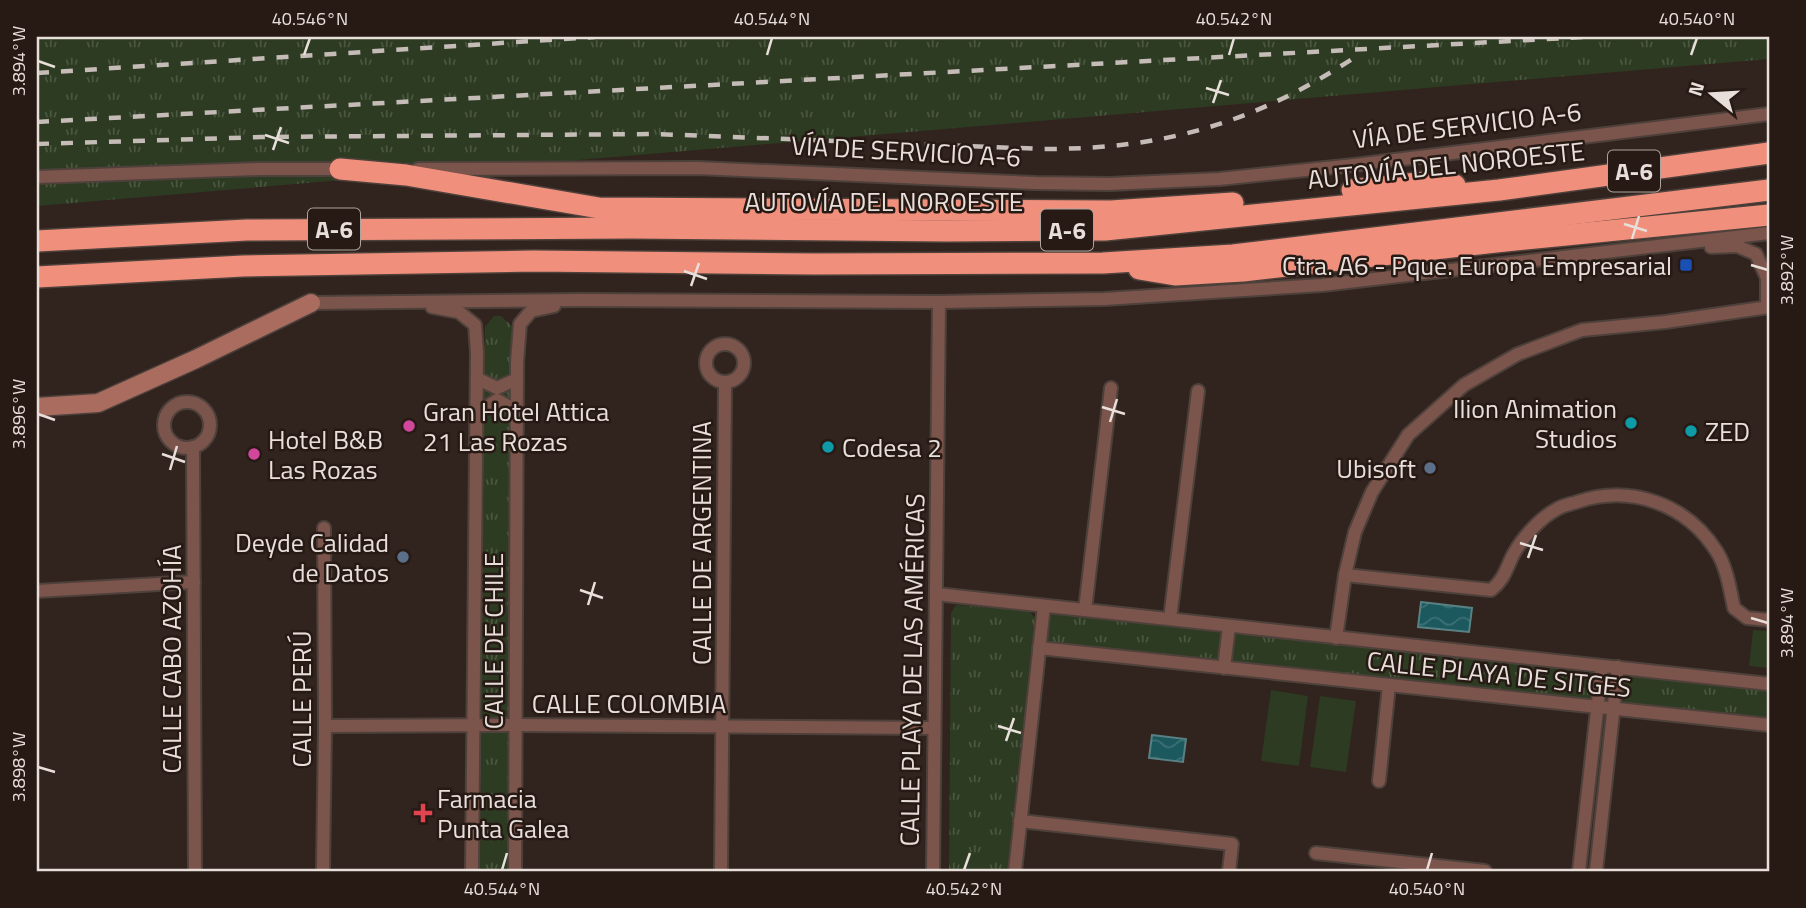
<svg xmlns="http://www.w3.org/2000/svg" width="1806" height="908" viewBox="0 0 1806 908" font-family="'Titillium Web',sans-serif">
<defs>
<pattern id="park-tufts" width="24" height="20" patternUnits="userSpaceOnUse" patternTransform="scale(1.75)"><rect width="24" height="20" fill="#2c3b21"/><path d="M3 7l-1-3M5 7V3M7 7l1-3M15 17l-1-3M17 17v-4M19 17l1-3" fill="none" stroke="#4b5741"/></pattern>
<pattern id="water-waves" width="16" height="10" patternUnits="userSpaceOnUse" patternTransform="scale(1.75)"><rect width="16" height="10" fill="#1b595f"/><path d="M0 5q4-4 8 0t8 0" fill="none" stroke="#3c7075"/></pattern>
</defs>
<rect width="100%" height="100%" fill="#31231d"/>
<g fill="url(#park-tufts)">
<polygon points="37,37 1769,37 1769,59 37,206"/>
<polygon points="494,316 501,316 512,326 507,871 480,871 485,327"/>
<polygon points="956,605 1029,611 1035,618 1007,871 949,871 951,613"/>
<polygon points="1054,613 1218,630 1221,635 1219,656 1215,661 1049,642 1045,637 1047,618"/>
<polygon points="1238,632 1589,670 1594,677 1592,695 1587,700 1238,664 1231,659 1233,637"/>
<polygon points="1628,675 1769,689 1769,720 1629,704 1622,700 1624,678"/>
</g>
<g fill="#2c3b21">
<polygon points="1753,630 1769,631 1769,668 1749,666"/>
<polygon points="1271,690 1308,696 1299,766 1261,761"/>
<polygon points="1320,696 1356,701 1346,772 1310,767"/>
</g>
<g fill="url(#water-waves)" stroke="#588184" stroke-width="2">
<polygon points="1421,602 1472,608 1469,632 1418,627"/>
<polygon points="1152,735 1186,739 1183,762 1149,758"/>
</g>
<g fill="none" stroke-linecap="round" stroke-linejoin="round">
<g stroke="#4e413b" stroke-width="16">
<g id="street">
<polyline points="418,169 698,168 1035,183 1109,184 1219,179 1354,165 1769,114"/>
<polyline points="37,177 258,169 344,169"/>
<polyline points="1711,247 1737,246 1756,254 1767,278 1767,307"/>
<polyline points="311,303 580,300 939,302 1104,299 1322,285 1769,233"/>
<polyline points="432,307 459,312 475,325 477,352 472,871"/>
<circle cx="725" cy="363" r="19"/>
<polyline points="478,379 497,388 517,379"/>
<circle cx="187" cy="425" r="23"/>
<polyline points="477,413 497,400 517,411"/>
<polyline points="193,447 195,871"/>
<path d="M1345 575 1491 590C1504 580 1506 569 1513 555 1522 538 1540 518 1557 509 1563 505 1571 504 1577 502 1631 484 1687 504 1717 552 1727 568 1730 590 1734 608L1747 618 1769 620"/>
<polyline points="37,591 194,582"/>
<polyline points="936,594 1769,684"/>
<polyline points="1085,610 1111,388"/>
<polyline points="1170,619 1198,391"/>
<polyline points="1336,638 1345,575 1355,532 1372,492 1408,435 1464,385 1518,354 1582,330 1665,322 1769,307"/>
<polyline points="1039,648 1769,725"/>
<polyline points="1224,668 1229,626"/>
<polyline points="325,726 516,725 933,728"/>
<polyline points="1379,781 1389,685"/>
<polyline points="1020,821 1232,844 1229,871"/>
<polyline points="1316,853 1485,871"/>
<polyline points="323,871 325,726 324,528"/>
<polyline points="515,871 517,362 520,324 531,311 554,306"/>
<polyline points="721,871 725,382"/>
<polyline points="933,871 939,302"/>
<polyline points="1015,871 1044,606"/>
<polyline points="1579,871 1602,666"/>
<polyline points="1596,871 1618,667"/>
</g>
</g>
<g stroke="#4e413b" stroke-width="21">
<polyline id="secondary" points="37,407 98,403 196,359 311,303"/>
</g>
<g stroke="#4e413b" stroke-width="24">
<g id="highway">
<polyline points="340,169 406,175 599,208 1111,211 1233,203"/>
<polyline points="1352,190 1427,182 1455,185"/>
<polyline points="37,241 247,230 632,228 947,231 1105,230 1499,190 1769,153"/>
<polyline points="1139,269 1175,275 1243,271 1496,242 1769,215"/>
<polyline points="37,277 243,266 533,261 814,264 1103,263 1233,255 1769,190"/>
</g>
</g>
<use href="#street" stroke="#7b544b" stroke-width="12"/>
<use href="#secondary" stroke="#aa6c5f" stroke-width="18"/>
<use href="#highway" stroke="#f08f7b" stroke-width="21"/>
<g stroke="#c5bbb7" stroke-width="4.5" stroke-dasharray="12 12" stroke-linecap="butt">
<polyline points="37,73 595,37"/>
<polyline points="37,122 1584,37"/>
<path d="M37 144 261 137 656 134 1044 149C1163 149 1252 124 1352 59"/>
</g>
</g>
<path fill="none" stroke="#e8dfdb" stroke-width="2.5" d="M304 55 310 38M767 55 772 38M1229 55 1234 38M1691 55 1697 38M38 61 55 67M1206 88 1229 95M1213 103 1221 80M265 135 289 143M273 150 281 127M1624 224 1647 231M1632 239 1639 216M1751 265 1768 270M684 271 707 279M691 286 699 263M1102 407 1125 414M38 414 55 420M1110 422 1117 399M162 454 185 462M170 470 177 446M1520 543 1543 550M1528 558 1536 535M580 590 603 598M588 605 595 582M1751 618 1768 623M998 726 1021 733M1006 741 1014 718M38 767 55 772M502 870 507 853M964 870 970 853M1427 870 1432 853"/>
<rect fill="#1a4fb4" stroke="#271a14" stroke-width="2.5" x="1679" y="258" width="14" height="14" rx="3.5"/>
<g fill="#0f9aa8" stroke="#271a14" stroke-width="2.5">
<circle cx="1631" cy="423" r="7"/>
<circle cx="1691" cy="431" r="7"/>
<circle cx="828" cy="447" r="7"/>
</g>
<g fill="#d1479c" stroke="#271a14" stroke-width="2.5">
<circle cx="409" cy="426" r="7"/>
<circle cx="254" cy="454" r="7"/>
</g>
<g fill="#5c6f8a" stroke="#271a14" stroke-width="2.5">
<circle cx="1430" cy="468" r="7"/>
<circle cx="403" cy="557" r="7"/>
</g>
<path fill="#e0444e" stroke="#271a14" stroke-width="2.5" d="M419.5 802.5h7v7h7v7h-7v7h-7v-7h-7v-7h7z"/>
<g text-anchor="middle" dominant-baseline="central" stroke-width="5" stroke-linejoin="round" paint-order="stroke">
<g fill="#271a14" stroke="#aea49f" stroke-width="2">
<rect x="1608" y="150.5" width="52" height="41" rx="5"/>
<rect x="308" y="208.5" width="52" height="41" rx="5"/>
<rect x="1041" y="209.5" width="52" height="41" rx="5"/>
</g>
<g font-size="24" font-weight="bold" fill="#e8dfdb">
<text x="1634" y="171">A-6</text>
<text x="334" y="229">A-6</text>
<text x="1067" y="230">A-6</text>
</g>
<g font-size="26" fill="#e8dfdb" stroke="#271a14">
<text transform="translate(1467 125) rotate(-7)">VÍA DE SERVICIO A-6</text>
<text transform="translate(906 151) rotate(3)">VÍA DE SERVICIO A-6</text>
<text transform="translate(1446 165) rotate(-6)">AUTOVÍA DEL NOROESTE</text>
<text x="884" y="201">AUTOVÍA DEL NOROESTE</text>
<text transform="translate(701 543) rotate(-90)">CALLE DE ARGENTINA</text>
<text transform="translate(493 641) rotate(-90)">CALLE DE CHILE</text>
<text transform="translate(171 659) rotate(-90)">CALLE CABO AZOHÍA</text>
<text transform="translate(912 670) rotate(-89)">CALLE PLAYA DE LAS AMÉRICAS</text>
<text transform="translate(1499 674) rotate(6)">CALLE PLAYA DE SITGES</text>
<text transform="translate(301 699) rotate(-90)">CALLE PERÚ</text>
<text x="629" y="703">CALLE COLOMBIA</text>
</g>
<g font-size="26" fill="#e8dfdb" stroke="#271a14" text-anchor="start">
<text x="1672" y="265" text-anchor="end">Ctra. A6 - Pque. Europa Empresarial</text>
<text x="1617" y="408" text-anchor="end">Ilion Animation<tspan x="1617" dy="30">Studios</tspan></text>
<text x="423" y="411">Gran Hotel Attica<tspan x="423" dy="30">21 Las Rozas</tspan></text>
<text x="1705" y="431">ZED</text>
<text x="268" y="439">Hotel B&amp;B<tspan x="268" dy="30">Las Rozas</tspan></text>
<text x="842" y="447">Codesa 2</text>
<text x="1416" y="468" text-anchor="end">Ubisoft</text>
<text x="389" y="542" text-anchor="end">Deyde Calidad<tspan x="389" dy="30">de Datos</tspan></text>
<text x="437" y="798">Farmacia<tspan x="437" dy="30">Punta Galea</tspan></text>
</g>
</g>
<rect width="1806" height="908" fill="none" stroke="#271a14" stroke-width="77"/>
<g transform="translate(1712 94) rotate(288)" stroke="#271a14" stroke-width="5" paint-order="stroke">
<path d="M0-5L12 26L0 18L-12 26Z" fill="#e8dfdb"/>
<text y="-10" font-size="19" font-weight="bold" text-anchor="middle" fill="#e8dfdb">N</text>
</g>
<rect x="38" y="38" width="1730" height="832" fill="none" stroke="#e8dfdb" stroke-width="2.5"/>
<g font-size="18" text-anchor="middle" fill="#e8dfdb">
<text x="310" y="25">40.546°N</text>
<text x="772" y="25">40.544°N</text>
<text x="1234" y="25">40.542°N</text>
<text x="1697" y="25">40.540°N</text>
<text transform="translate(19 61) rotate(-90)" y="6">3.894°W</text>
<text transform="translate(1787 270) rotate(-90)" y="6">3.892°W</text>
<text transform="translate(19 414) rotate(-90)" y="6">3.896°W</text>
<text transform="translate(1787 623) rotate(-90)" y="6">3.894°W</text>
<text transform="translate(19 767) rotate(-90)" y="6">3.898°W</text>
<text x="502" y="895">40.544°N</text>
<text x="964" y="895">40.542°N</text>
<text x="1427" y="895">40.540°N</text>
</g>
</svg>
